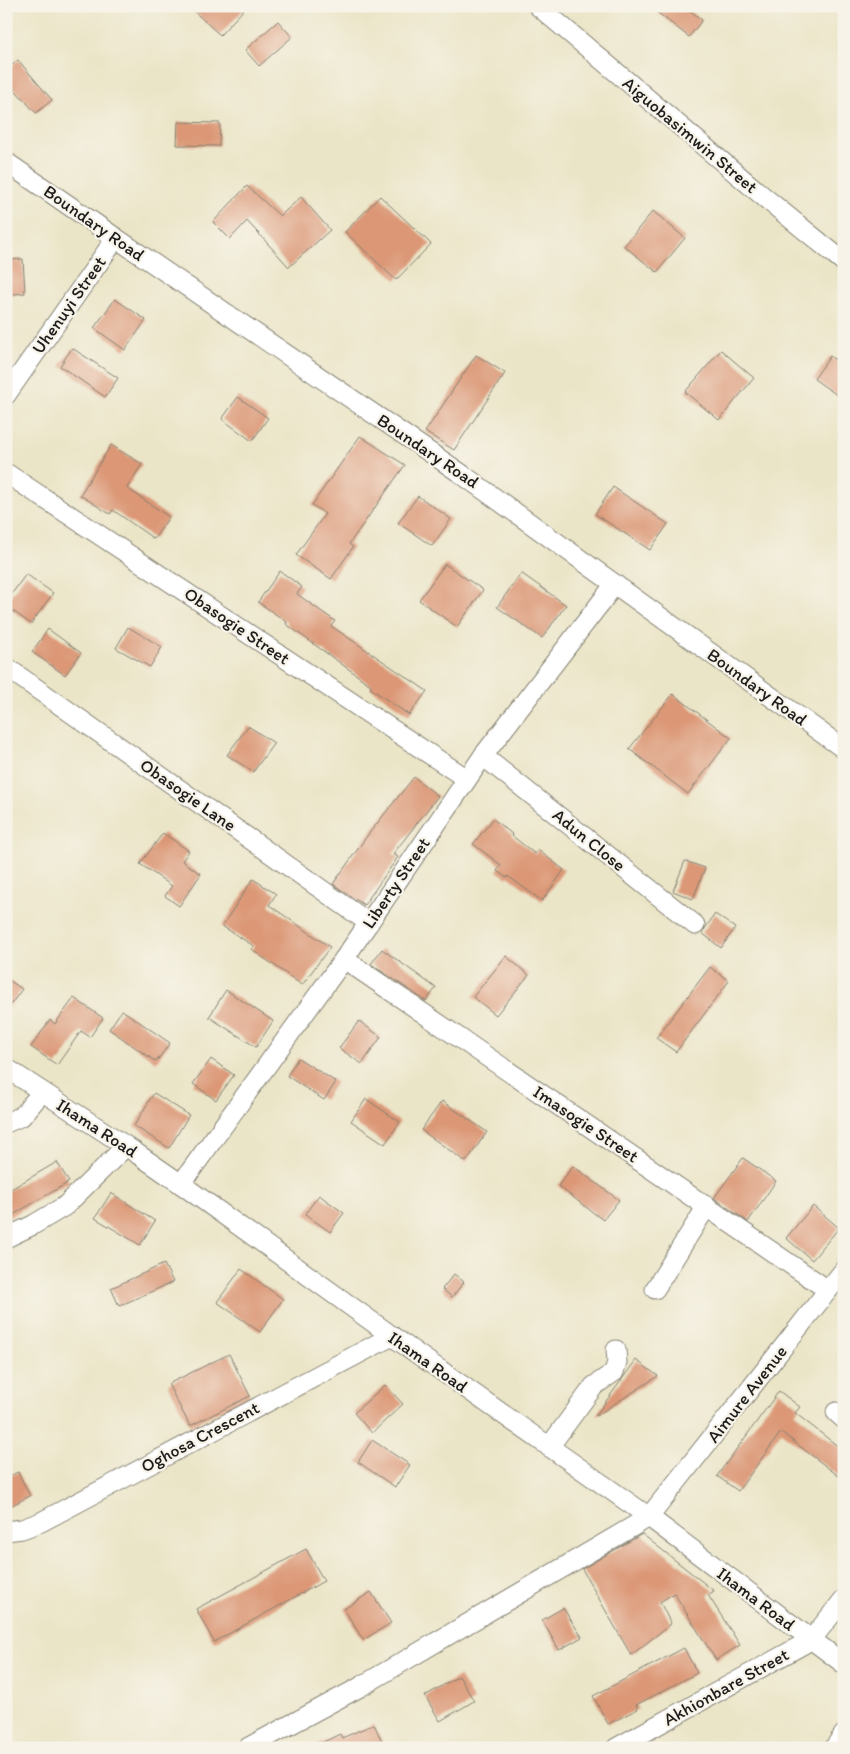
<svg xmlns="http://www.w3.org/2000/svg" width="850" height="1754" viewBox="0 0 850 1754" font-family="Itim,sans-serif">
<rect width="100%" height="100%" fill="#f7f3e8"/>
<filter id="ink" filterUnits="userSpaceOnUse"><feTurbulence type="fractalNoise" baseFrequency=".02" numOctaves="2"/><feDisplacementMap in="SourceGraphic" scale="10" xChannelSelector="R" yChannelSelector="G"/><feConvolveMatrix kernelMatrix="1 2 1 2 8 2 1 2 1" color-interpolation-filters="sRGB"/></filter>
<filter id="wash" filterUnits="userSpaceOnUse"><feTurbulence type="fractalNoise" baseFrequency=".0096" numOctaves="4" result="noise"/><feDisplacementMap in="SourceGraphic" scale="20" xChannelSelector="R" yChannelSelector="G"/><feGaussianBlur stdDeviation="1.12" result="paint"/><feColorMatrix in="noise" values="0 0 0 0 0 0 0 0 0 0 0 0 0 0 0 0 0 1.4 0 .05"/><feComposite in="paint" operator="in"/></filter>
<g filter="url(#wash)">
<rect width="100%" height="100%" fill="#ebe5c8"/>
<g id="blocks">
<g fill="#db9776">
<polygon points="188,6 247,6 220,35"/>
<polygon points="649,6 684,6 702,20 689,37"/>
<polygon points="278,21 292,37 259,66 245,50"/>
<polygon points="18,60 52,100 36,113 6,80 6,70"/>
<polygon points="178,122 220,123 219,146 177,145"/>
<polygon points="247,186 280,216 301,197 330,230 289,267 247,221 230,239 213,222"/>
<polygon points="380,196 431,244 396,280 345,232"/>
<polygon points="653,211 685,238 657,272 624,246"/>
<polygon points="23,259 25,293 6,295 6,260"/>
<polygon points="115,299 146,320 125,350 94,328"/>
<polygon points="72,348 118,378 105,397 60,366"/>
<polygon points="721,350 754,378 719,420 685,392"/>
<polygon points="476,355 505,373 454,450 425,432"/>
<polygon points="830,356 844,366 844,400 814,379"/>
<polygon points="238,397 268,418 252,441 222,419"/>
<polygon points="360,436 405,465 349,544 353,547 331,579 296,555 325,514 312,505"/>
<polygon points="111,445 142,464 127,488 169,517 154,539 113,510 110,514 80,495"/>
<polygon points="613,487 668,524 650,550 595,514"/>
<polygon points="418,496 451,519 432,546 398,523"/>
<polygon points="445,564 483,590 457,627 419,600"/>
<polygon points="280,571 302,587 297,594 335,621 331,626 427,691 409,715 370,688 372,686 286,624 287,622 258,602"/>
<polygon points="521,573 566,605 542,638 497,607"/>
<polygon points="26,574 53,593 31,624 6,606 6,602"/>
<polygon points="128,627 162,647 150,667 116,648"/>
<polygon points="48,629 81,653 65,675 32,652"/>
<polygon points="673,694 731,738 688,794 629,749"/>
<polygon points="248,726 274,743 253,772 227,755"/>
<polygon points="414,777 438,796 393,854 398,857 364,905 333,884 367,836"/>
<polygon points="493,819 512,834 511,835 535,854 538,850 564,870 542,901 508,876 507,878 497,871 501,865 473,844"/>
<polygon points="163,833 189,851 182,861 201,874 179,906 165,896 172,886 140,864"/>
<polygon points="685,861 705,868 693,899 673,891"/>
<polygon points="253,879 276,894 269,905 330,947 302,985 251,949 254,946 222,926"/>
<polygon points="715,914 735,928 721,948 702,933"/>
<polygon points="382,949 436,988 426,1001 371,964"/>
<polygon points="506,956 529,975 496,1015 473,997"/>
<polygon points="710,967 729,981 676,1052 656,1038"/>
<polygon points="6,978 22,989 6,1011"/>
<polygon points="226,990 273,1021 256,1047 209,1017"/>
<polygon points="74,998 103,1018 90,1037 81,1031 57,1065 31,1047 50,1020 55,1024"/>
<polygon points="122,1010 170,1043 156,1062 109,1029"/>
<polygon points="359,1021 381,1037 362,1064 339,1048"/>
<polygon points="298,1058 336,1082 324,1100 287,1076"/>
<polygon points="211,1059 234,1075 216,1100 193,1084"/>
<polygon points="154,1093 189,1115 169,1148 134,1126"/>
<polygon points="366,1099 400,1122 385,1144 351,1121"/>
<polygon points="442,1101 487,1132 466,1162 421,1130"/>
<polygon points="743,1158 776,1181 748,1222 714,1198"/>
<polygon points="57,1162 69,1182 6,1219 6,1192"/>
<polygon points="573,1166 619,1200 603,1220 558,1186"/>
<polygon points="111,1193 155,1221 140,1245 95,1218"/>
<polygon points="319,1195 344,1213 330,1232 305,1214"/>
<polygon points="813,1206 839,1228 812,1260 786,1238"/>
<polygon points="164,1264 173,1282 119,1306 111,1288"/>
<polygon points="241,1269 283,1299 260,1332 217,1302"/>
<polygon points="454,1274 464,1282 452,1297 442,1289"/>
<polygon points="229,1354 250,1396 190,1426 168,1384"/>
<polygon points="636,1360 658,1376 596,1416 596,1415"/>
<polygon points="385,1385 403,1404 372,1433 354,1413"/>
<polygon points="779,1391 800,1407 795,1413 844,1451 844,1480 781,1432 738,1491 717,1476"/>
<polygon points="372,1440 410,1465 395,1487 358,1462"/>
<polygon points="18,1472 30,1496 6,1508 6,1478"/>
<polygon points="642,1534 714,1591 708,1595 740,1645 716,1660 674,1593 660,1602 671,1624 631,1655 582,1569"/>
<polygon points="306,1549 324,1581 214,1642 196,1609"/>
<polygon points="371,1592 391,1623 363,1640 344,1609"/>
<polygon points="563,1608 582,1637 559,1650 542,1620"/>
<polygon points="684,1648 697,1673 636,1705 638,1709 608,1724 593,1696"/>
<polygon points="459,1676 474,1701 440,1721 425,1696"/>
<polygon points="374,1724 385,1748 311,1748 340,1734 342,1738"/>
</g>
</g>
</g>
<g filter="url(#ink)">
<use href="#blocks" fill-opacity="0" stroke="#848072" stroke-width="1"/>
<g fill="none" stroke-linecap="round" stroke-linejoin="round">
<g stroke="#848072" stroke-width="21">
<g id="minor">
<polyline points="538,6 764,197 844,262"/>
<polyline points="6,162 116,238 463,475 844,749"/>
<polyline points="6,395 116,238"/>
<polyline points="6,473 467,779"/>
<polyline points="6,667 369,923"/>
<polyline points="483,756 695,925"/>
<polyline points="344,959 828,1290"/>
<polyline points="6,1068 126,1146 181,1184 392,1336 649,1517 844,1664"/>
<polyline points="6,1123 22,1116 42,1092"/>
<polyline points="181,1184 344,959 483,756 615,584"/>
<polyline points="6,1238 33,1225 65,1206 126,1146"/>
<polyline points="655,1289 707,1206"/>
<polyline points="836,1412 844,1419"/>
<polyline points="549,1447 594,1386 614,1372 617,1362 616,1350"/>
<polyline points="6,1531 22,1529 41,1522 392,1336"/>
<polyline points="247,1748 360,1687 649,1517 844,1270"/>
<polyline points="616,1748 811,1640 844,1599"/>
<polyline points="834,1748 844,1734"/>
</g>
</g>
<use href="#minor" stroke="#fff" stroke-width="19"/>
</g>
</g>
<g text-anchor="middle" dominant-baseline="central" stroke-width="4.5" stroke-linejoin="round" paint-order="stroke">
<g font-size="18" fill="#1c1c1c" stroke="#f7f3e8">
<text transform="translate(690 135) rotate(40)">Aiguobasimwin Street</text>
<text transform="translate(94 223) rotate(35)">Boundary Road</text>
<text transform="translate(69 305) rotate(-55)">Uhenuyi Street</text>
<text transform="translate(428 451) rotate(34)">Boundary Road</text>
<text transform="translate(237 626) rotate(34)">Obasogie Street</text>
<text transform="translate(757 687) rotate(36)">Boundary Road</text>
<text transform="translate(188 795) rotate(35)">Obasogie Lane</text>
<text transform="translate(589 840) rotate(39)">Adun Close</text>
<text transform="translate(396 883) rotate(-56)">Liberty Street</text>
<text transform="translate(586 1124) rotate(34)">Imasogie Street</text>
<text transform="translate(97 1128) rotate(33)">Ihama Road</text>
<text transform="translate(428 1362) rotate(35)">Ihama Road</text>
<text transform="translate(747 1394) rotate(-52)">Aimure Avenue</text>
<text transform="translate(200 1437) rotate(-28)">Oghosa Crescent</text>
<text transform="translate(756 1599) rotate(37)">Ihama Road</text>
<text transform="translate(726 1687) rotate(-29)">Akhionbare Street</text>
</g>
</g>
<rect width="850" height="1754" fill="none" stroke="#f7f3e8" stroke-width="25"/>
</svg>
